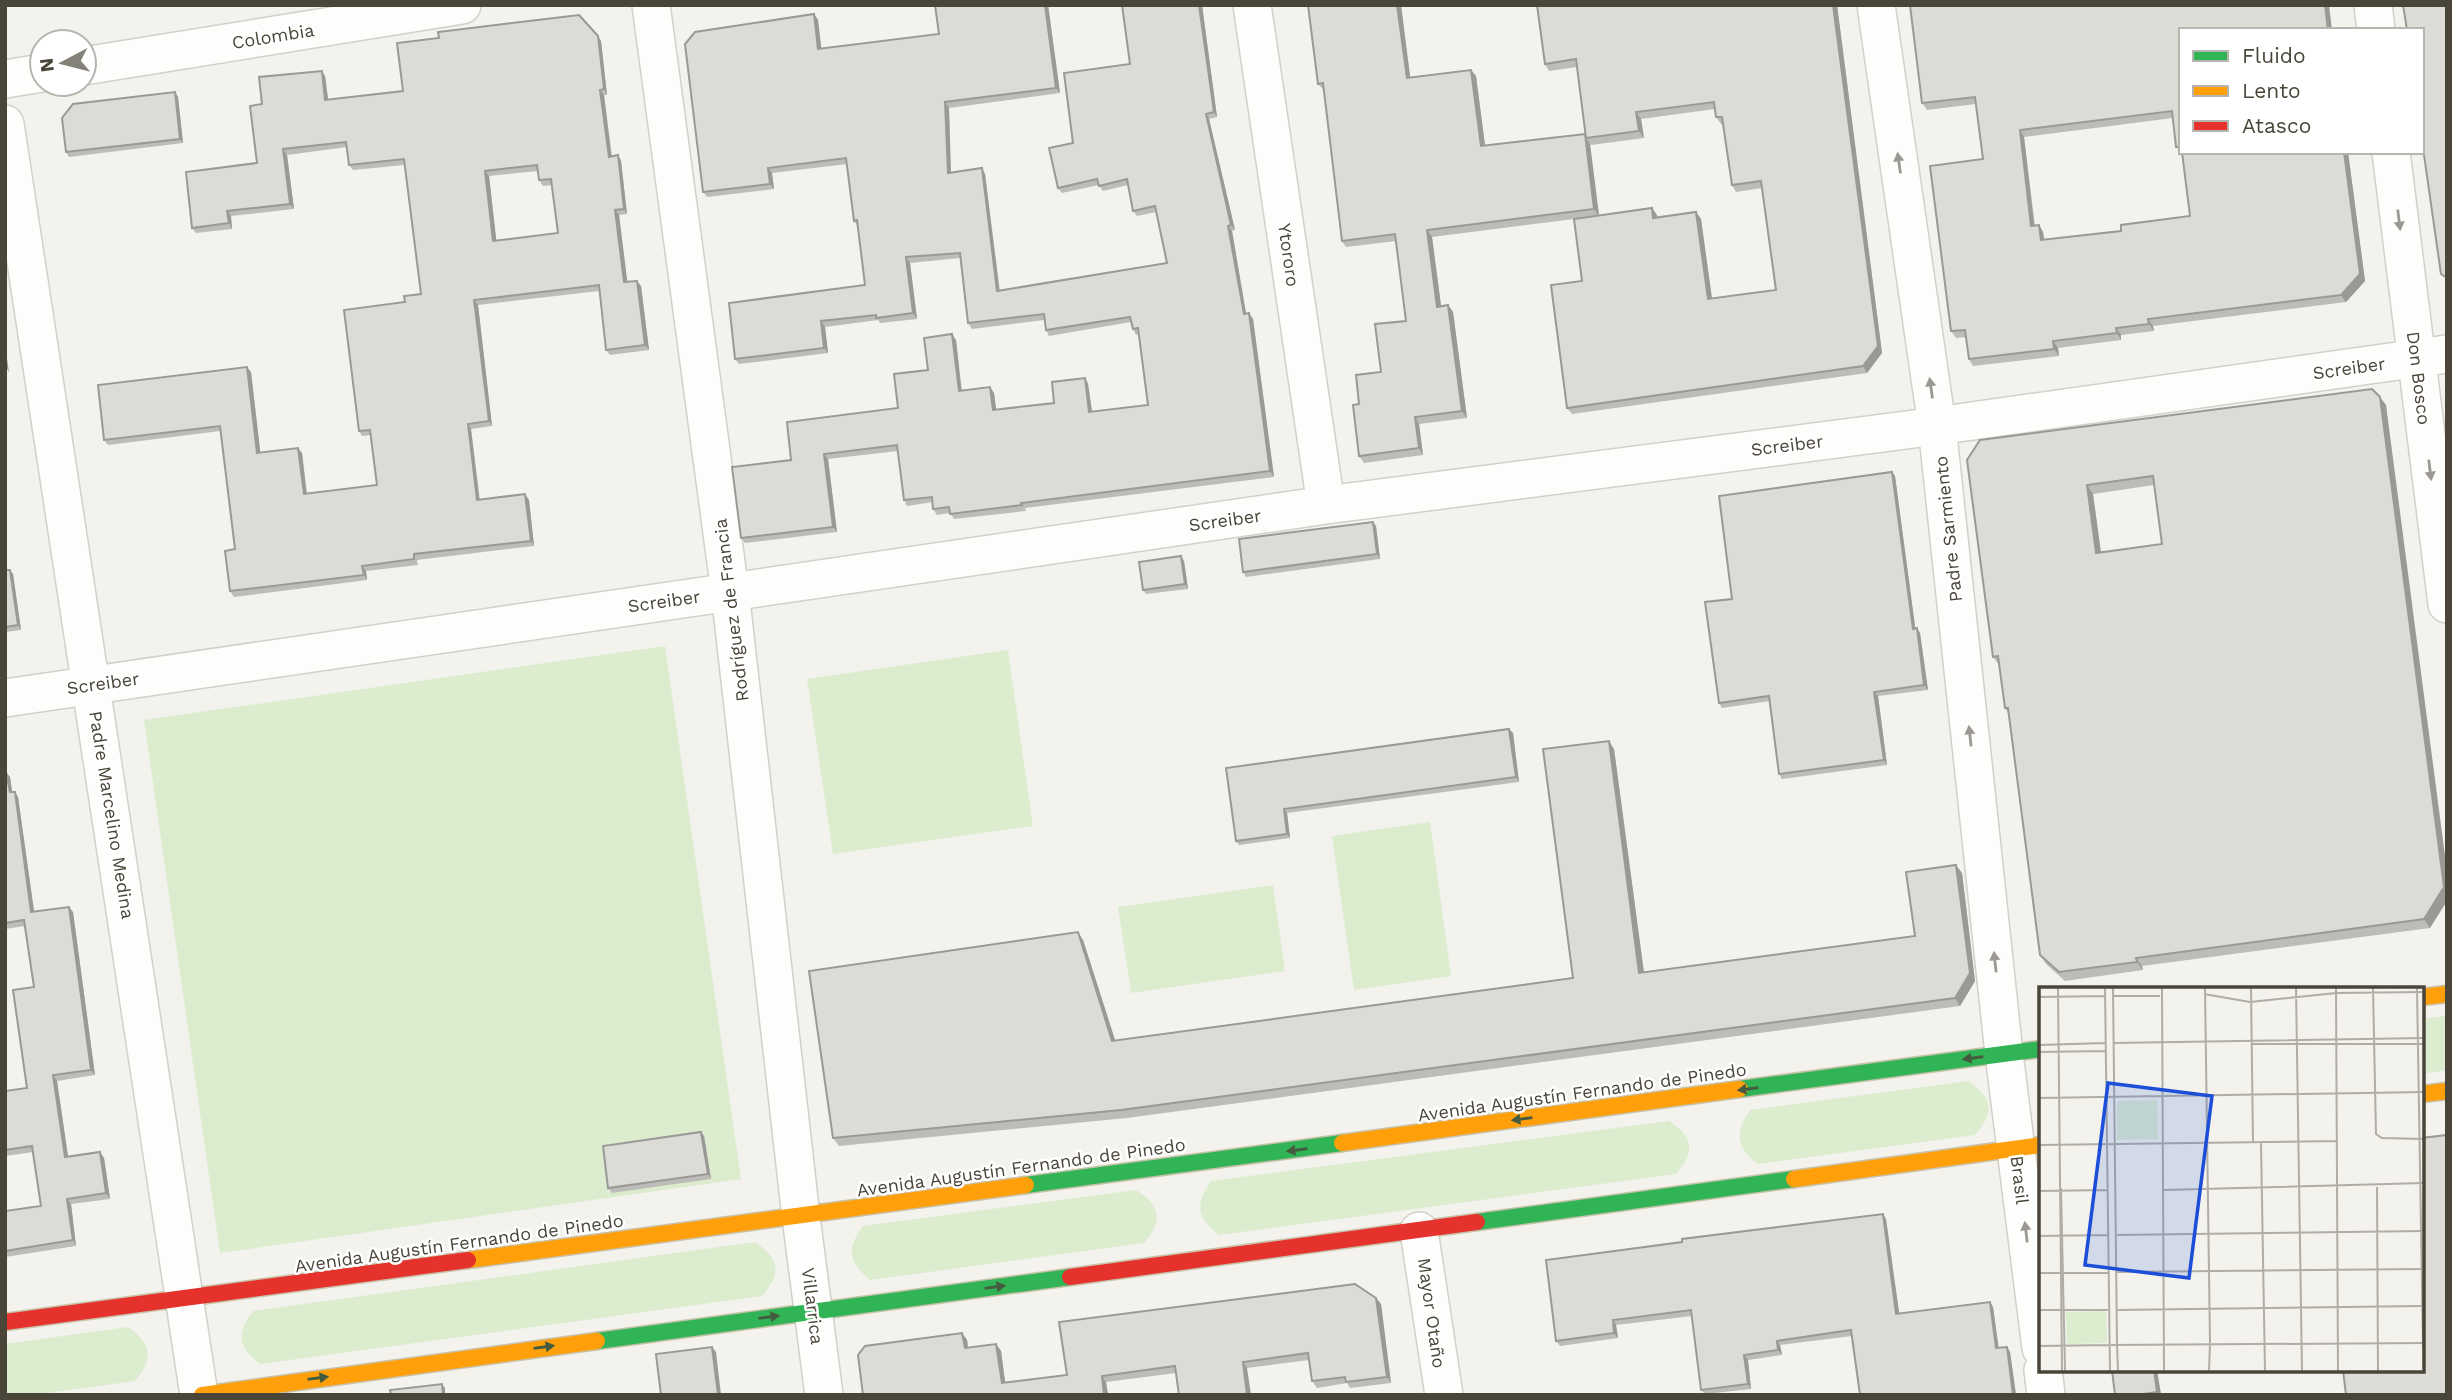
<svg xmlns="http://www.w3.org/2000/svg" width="2452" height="1400" font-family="'Work Sans',sans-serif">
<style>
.green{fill:#dceccf}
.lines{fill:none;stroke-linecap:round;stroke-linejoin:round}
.street-casing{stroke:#d1d0cb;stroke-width:40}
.fast-casing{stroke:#c9c2aa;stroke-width:19}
.slow-casing{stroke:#c9c2aa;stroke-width:19}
.jam-casing{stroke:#c9c2aa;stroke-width:19}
.street{stroke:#fdfdfc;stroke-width:37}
.fast{stroke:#30b455;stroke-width:16}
.slow{stroke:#ff9f0a;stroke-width:16}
.jam{stroke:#e5322d;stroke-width:16}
.wall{fill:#bdbcb8;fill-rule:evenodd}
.shaded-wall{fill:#9a9996}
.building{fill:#dcdbd6;stroke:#9a9996;stroke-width:2;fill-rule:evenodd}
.oneway{fill:#9a9891}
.oneway2{fill:#445b3f}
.labels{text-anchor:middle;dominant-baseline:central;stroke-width:5;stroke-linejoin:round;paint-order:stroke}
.street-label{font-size:18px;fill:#494539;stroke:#fff}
.inset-road{fill:none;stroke:#afada5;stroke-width:2}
.view{fill:#1d4ed8;fill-opacity:0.15;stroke:#1d4ed8;stroke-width:3.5}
.inset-edge{fill:none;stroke:#494539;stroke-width:3.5}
</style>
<rect width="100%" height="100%" fill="#f3f2ed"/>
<path class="green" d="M665,646L741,1179L220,1253L144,720Z
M1008,650L1033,826L833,854L807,679Z
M1430,822L1451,976L1354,990L1332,836Z
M1273,885L1285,971L1131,993L1118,907Z
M2444,1016L2447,1018V1070L2422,1074V1019Z
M1968,1081C1993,1098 1995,1112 1975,1135L1758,1164C1735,1146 1735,1133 1750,1110Z
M1669,1121C1694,1137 1695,1152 1676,1174L1219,1235C1196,1217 1195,1205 1211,1181Z
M1136,1190C1161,1206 1163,1221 1144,1243L870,1280C848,1261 846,1250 863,1226Z
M755,1242C780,1259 782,1273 762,1296L260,1364C238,1347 236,1334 253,1311Z
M128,1327C152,1344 154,1358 135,1381L33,1395H5V1344Z"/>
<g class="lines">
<defs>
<path id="street" d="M651,5L730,592L801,1217L824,1395
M1252,5L1326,505
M1876,5L1937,426L2004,1054L2041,1348
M2373,5L2376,30
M84,66L462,5
M5,79L42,73
M5,124L199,1395
M2391,152L2447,604
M5,698L1326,505L1937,426L2447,354
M1419,1231L1444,1395
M2043,1370L2046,1395"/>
<path id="fast" d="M1740,1089L2041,1049
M1026,1185L1342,1143
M1477,1222L1794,1179
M597,1341L1070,1277"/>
<path id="slow" d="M2422,997L2447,994
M2422,1094L2447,1091
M1342,1143L1740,1089
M1794,1179L2041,1145
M468,1260L1026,1185
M202,1395L597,1341"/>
<path id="jam" d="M1070,1277L1477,1222
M5,1322L468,1260"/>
</defs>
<use href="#street" class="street-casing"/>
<use href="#fast" class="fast-casing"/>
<use href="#slow" class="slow-casing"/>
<use href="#jam" class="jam-casing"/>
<use href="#street" class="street"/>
<use href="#fast" class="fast"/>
<use href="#slow" class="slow"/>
<use href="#jam" class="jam"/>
</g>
<path class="wall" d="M1048,5L1060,93L949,108L951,172L985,174L1000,291L1167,263L1156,212L1137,216L1133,211L1128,185L1103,191L1099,185L1062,193L1058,188L1073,143L1130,64L1202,5L1217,117L1209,119L1235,230L1232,231L1246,314L1253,319L1274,477L1025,508L1026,511L954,519L950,513L937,515L933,509V502L907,506L904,500L898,451L828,459L837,532L745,543L741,538L791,460L898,408L928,370L956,340L962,391L994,393L996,410L1054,403L1085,378L1088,384L1092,412L1148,405L1139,334L1136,335L1133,329L1131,322L1049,336L1046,330L1044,320L972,329L968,323L960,258L910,263L917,319L880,323L878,320L825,327L828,353L739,364L735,359L865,285L857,225L854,221L847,164L772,173L774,189L707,197L703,192L814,14L818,20L821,48L939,34Z
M1308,5H1401L1410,77L1471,70L1476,76L1485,146L1585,134L1577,67L1549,71L1545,64L1537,5H1837L1882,353L1867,373L1572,414L1567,408L1582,281L1574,219L1432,237L1441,306L1448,305L1453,312L1467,418L1419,424L1423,455L1364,463L1359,456V404L1381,372L1406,321L1396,241L1346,247L1342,241L1324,90L1318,84ZM1715,109L1716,117L1721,124H1723L1732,185L1736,192L1762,188L1776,290L1712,299L1701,219L1696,212L1657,218V215H1599L1590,144L1591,145L1644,138L1641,119Z
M2181,30V152H2348L2365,281L2346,302L2153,326L2154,331L2121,335V340L2058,348L2059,356L1973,366L1969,359L1966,337L1956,338L1951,331L1983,159L1976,104L1927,110L1922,103ZM2173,118L2176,147L2182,154L2190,216L2121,231L2044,240L2043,232L2039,225L2035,226L2024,137Z
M601,41L607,95H604L612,156L618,155L621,161L627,214L619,215L627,282L641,286L649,350L610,355L606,350L599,291L478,305L492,426L471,429L480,500H529L534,546L417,560L418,565L366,571L367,580L234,597L230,591L235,549L220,431L108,445L104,440L251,372L260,452L302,453L307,493L377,485L371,435L362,436L359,431L405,302L421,294L404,165L353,170L349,165L347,147L287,155L294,209L231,216L232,229L196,233L192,228L257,163L325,76L328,100L403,91ZM538,171L539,180L543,186L552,185L558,233L496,240L489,176Z
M175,92L178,97L183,143L69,157L66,152Z
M2386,405L2430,928L2142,966L2143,970L2065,981L2046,964L2040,955L2008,713L2005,708L1999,665L1993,657L1967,460ZM2154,485L2162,544L2101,552L2093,494Z
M1892,472L1895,476L1915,628L1920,633L1928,690L1878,696L1887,765L1782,779L1779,774L1770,701L1722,708L1719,703L1732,599Z
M1376,526L1380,559L1246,577L1243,572Z
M1184,561L1188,589L1146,594L1143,590Z
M5,570L13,574L21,630L5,632Z
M1513,733L1519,782L1287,813L1290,838L1239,845L1236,841L1226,768Z
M1614,749L1644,972L1915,936L1962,873L1975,981L1960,1006L1127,1118L839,1146L833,1138L1083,940L1115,1041L1573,978Z
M5,772L10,777L12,792L18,797L34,912H73L95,1075L57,1081L68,1157L104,1158L110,1199L71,1204L76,1246L5,1257V1211L41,1206L33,1152L5,1156V1091L27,1088L34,987L25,926L5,929Z
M704,1136L711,1179L612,1193L608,1188Z
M1886,1219L1899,1313L1990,1302L1993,1307L1999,1348L2007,1347L2010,1352L2016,1395H1860L1852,1336L1780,1345L1782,1355L1748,1360L1751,1389L1705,1394L1701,1390L1692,1316L1616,1325L1618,1338L1560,1346L1556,1341Z
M1376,1298L1381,1304L1391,1383L1350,1388L1347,1383L1317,1388L1312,1381L1309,1360L1247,1368L1176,1373L1106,1382L1108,1395H863L962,1333L967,1340L968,1348L996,1344L1001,1351L1005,1382L1067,1375Z
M2112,1370H2157L2161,1395H2115Z"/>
<path class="shaded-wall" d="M1045,5H1048L1060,93L1056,88Z
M1199,5H1202L1217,117L1214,112Z
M1397,5H1401L1411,84L1407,78Z
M1833,5H1837L1882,353L1867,373L1863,366Z
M2325,5H2329L2332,30H2328Z
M814,14L818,20L822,54L818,49Z
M598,36L601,41L607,95L604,89Z
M1471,70L1476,76L1486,153L1481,146Z
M322,71L325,76L329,106L325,100Z
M600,90L604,95L612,162L609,157Z
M175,92L178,97L183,143L180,139Z
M945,102L949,108L951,178L948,173Z
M1636,112L1641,119L1644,138L1639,131Z
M1206,114L1209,119L1235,230L1231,225Z
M2020,130L2024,137L2035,233L2031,226Z
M1585,134L1586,138L1590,144L1599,216L1594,209Z
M283,149L287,155L294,209L290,204Z
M2344,152H2348L2365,281L2346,302L2341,295Z
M618,155L621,161L627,214L624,209Z
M768,168L772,173L774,189L770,184Z
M982,168L985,174L1000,296L997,291Z
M485,171L489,176L497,246L493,241Z
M1652,208L1657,215L1658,225L1653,218Z
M615,210L619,215L628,287L624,282Z
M227,211L231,216L232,229L229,223Z
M1696,212L1701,219L1713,306L1708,299Z
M2039,225L2043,232L2045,247L2041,240Z
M1228,226L1232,231L1247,319L1244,314Z
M1427,230L1432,237L1442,313L1437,307Z
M906,257L910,263L917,319L913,313Z
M637,281L641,286L649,350L645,345Z
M474,300L478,305L492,426L489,421Z
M1448,305L1453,312L1467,418L1462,411Z
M1249,313L1253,319L1274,477L1270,471Z
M2148,319L2153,326L2154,331L2149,324Z
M821,321L825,327L828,353L824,348Z
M2116,328L2121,335V340L2117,333Z
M952,334L956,340L962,397L959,391Z
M2053,341L2058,348L2059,356L2054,349Z
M5,345L9,372L6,367L5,362Z
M247,367L251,372L261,458L257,453Z
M1085,378L1088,384L1093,418L1089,412Z
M990,387L994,393L997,416L993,410Z
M2380,397L2386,405L2447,871V901L2430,928L2424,919Z
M1415,417L1419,424L1423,455L1419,448Z
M468,424L471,429L480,506L477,500Z
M298,448L302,453L307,499L304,494Z
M824,454L828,459L837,532L833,527Z
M1892,472L1895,476L1916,633L1913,629Z
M2087,485L2093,494L2102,561L2096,553Z
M525,494L529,500L534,546L531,541Z
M1373,522L1376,526L1380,559L1377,554Z
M1181,556L1184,561L1188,589L1185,584Z
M362,566L366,571L367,580L364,575Z
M10,570L13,574L21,630L18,625Z
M1917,628L1920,633L1928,690L1924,685Z
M1874,692L1878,696L1887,765L1884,760Z
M1509,729L1513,733L1519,782L1516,777Z
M1609,741L1614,749L1645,981L1639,973Z
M6,772L10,777L13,798L10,792Z
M15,792L18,797L35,918L31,912Z
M1284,809L1287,813L1290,838L1287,834Z
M1956,865L1962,873L1975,981L1960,1006L1955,998Z
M69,907L73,912L95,1075L91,1070Z
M1078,932L1083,940L1118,1049L1112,1041Z
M2136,958L2142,966L2143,970L2137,962Z
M53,1075L57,1081L69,1163L65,1157Z
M701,1132L704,1136L711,1179L708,1174Z
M100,1152L104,1158L110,1199L106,1193Z
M67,1199L71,1204L76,1246L73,1240Z
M1883,1214L1886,1219L1900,1319L1896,1314Z
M1376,1298L1381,1304L1391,1383L1387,1377Z
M1990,1302L1993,1307L1999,1353L1996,1348Z
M1613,1320L1616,1325L1618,1338L1614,1333Z
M962,1333L967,1340L969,1355L965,1348Z
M1777,1341L1780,1345L1782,1355L1778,1350Z
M996,1344L1001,1351L1006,1389L1002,1383Z
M712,1347L716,1352L721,1395H718Z
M2007,1347L2010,1352L2016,1395H2013Z
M1744,1355L1748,1360L1751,1389L1748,1384Z
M1243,1362L1247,1368L1251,1395H1247Z
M2154,1370H2157L2161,1395H2159L2157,1392Z
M1102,1376L1106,1382L1108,1395H1104Z
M442,1384L445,1388V1395H443Z"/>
<path class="building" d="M935,5H1045L1056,88L945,102L948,173L982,168L997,291L1167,263L1155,206L1133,211L1127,179L1099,186L1097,179L1058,188L1049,148L1073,143L1064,73L1130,64L1122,5H1199L1214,112L1206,114L1231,225L1228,226L1244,314L1249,313L1270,471L1021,503L1022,505L950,514L949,507L933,509L932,497L904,500L897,445L824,454L833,527L741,538L732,467L791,460L787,422L898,408L894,374L928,370L924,338L952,334L959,391L990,387L993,410L1054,403L1052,382L1085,378L1089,412L1148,405L1138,328L1133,329L1130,317L1046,330L1044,314L968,323L960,253L906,257L913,313L876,318V315L821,321L824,348L735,359L729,303L865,285L857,220L854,221L846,158L768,168L770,184L703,192L685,44L695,32L814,14L818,49L939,34Z
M1308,5H1397L1407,78L1471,70L1481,146L1585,134L1594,209L1427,230L1437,307L1448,305L1462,411L1415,417L1419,448L1359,456L1353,405L1359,404L1356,375L1381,372L1375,324L1406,321L1395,234L1342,241L1323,83L1318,84Z
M1537,5H1833L1878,346L1863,366L1567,408L1551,285L1582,281L1574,219L1652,208L1653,218L1696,212L1708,299L1776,290L1761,181L1732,185L1722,117H1716L1714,102L1636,112L1639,131L1586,138L1576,59L1545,64Z
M1910,5H2325L2328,30H2181V147H2176L2172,111L2020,130L2031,226L2039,225L2041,240L2121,231V225L2190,216L2182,152H2344L2360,274L2341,295L2148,319L2149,324L2116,328L2117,333L2053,341L2054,349L1969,359L1965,330L1951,331L1930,166L1983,159L1975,97L1922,103Z
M2403,5H2447V278L2441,274L2422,141V30H2407Z
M579,15L598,36L604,89L600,90L609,157L618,155L624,209L615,210L624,282L637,281L645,345L606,350L599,285L474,300L489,421L468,424L477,500L525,494L531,541L414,554V559L362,566L364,575L230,591L225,551L235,549L220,426L104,440L98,385L247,367L257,453L298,448L304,494L377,485L370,430L359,431L344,310L405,302L404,296L421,294L404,159L349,165L346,142L283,149L290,204L227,211L229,223L192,228L186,172L257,163L250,106L262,104L259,77L322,71L325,100L403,91L397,43L439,38L438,32ZM537,165L539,180L551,179L558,233L493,241L485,171Z
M175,92L180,139L66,152L62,118L73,104Z
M2372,389L2380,397L2444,887L2424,919L2136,958L2137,962L2059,972L2040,955L2008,708H2005L1998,656L1993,657L1967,460L1980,440ZM2153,476L2162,544L2096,553L2087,485Z
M1892,472L1913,629L1917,628L1924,685L1874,692L1884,760L1779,774L1769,696L1719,703L1705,602L1732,599L1719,496Z
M1373,522L1377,554L1243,572L1239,539Z
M1181,556L1185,584L1143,590L1139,562Z
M5,570H10L18,625L5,627Z
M1509,729L1516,777L1284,809L1287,834L1236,841L1226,768Z
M1609,741L1639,973L1915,936L1906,872L1956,865L1970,973L1955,998L1121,1110L833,1138L809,971L1078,932L1112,1041L1573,978L1543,749Z
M5,772H6L10,792H15L31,912L69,907L91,1070L53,1075L65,1157L100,1152L106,1193L67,1199L73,1240L5,1251V1211L41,1206L32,1146L5,1150V1091L27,1088L13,990L34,987L24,920L5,923Z
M701,1132L708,1174L608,1188L603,1146Z
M2447,1135V1395H2346L2343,1370H2422V1138Z
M1883,1214L1896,1314L1990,1302L1996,1348L2007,1347L2013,1395H1860L1851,1330L1777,1341L1778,1350L1744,1355L1748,1384L1701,1390L1691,1310L1613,1320L1614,1333L1556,1341L1546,1260L1682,1242V1239Z
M1355,1284L1376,1298L1387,1377L1346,1382L1345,1377L1312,1381L1308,1353L1243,1362L1247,1395H1179L1175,1366L1102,1376L1104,1395H863L858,1355L865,1346L962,1333L965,1348L996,1344L1002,1383L1067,1375L1059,1322Z
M712,1347L718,1395H661L656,1354Z
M2112,1370H2154L2157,1392L2137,1395H2115Z
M442,1384L443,1395H391L390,1390Z"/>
<defs><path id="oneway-solid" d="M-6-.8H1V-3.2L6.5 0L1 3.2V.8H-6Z" transform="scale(1.75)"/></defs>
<g class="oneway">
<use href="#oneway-solid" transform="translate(1899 163) rotate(-98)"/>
<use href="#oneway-solid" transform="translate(2399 220) rotate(83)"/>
<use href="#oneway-solid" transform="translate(1931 388) rotate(-98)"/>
<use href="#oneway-solid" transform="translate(2430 470) rotate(83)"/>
<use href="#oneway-solid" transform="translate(1970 736) rotate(-96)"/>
<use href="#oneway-solid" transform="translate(1995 962) rotate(-96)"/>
<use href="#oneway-solid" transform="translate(2026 1232) rotate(-97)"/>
</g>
<g class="oneway2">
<use href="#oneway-solid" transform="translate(1973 1058) rotate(172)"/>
<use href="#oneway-solid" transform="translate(1748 1089) rotate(172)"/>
<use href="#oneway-solid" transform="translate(1522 1119) rotate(172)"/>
<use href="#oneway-solid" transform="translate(1297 1150) rotate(172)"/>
<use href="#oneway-solid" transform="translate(995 1287) rotate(-8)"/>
<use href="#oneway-solid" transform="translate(769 1317) rotate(-8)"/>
<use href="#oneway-solid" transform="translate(544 1347) rotate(-8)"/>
<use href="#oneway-solid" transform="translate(318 1378) rotate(-8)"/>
</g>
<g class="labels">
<g class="street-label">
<text transform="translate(273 36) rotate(-9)">Colombia</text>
<text transform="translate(1289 255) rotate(82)">Ytororo</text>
<text transform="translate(2349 368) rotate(-8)">Screiber</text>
<text transform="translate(2419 378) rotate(83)">Don Bosco</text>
<text transform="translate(1787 445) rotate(-7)">Screiber</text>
<text transform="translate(1225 520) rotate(-8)">Screiber</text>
<text transform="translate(1948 529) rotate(-96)">Padre Sarmiento</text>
<text transform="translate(664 601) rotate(-8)">Screiber</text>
<text transform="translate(731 610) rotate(-97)">Rodríguez de Francia</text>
<text transform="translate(103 683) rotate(-8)">Screiber</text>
<text transform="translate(112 815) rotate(81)">Padre Marcelino Medina</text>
<text transform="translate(1582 1092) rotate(-8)">Avenida Augustín Fernando de Pinedo</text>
<text transform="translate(1021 1167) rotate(-8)">Avenida Augustín Fernando de Pinedo</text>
<text transform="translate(2020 1180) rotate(83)">Brasil</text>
<text transform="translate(459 1243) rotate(-8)">Avenida Augustín Fernando de Pinedo</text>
<text transform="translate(813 1306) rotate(83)">Villarrica</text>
<text transform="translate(1432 1313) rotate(82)">Mayor Otaño</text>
</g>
</g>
<g transform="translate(2039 987)">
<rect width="385" height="385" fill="#f3f2ed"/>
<path d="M118,113L119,152L78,153V114ZM67,324L68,356L28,357L27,325Z" fill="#dceccf"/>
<path class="inset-road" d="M19,1L23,384M66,1L71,384M74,1L78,358M123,1L125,384M166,1L171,356M212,1L214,156M257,1L263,384M297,1L299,384M334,1L337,147L343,151L385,152M378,1L384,361M165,7L211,15L297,6L385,5M74,9H121M0,10L66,9M74,56L385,51M212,57H385M0,58L66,56M0,65L66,64M0,111L385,105M222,156L226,384M0,158L297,154M338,200L339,384M22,201L26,384M124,203L385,196M0,204L68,203M78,248L385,244M0,249L69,248M78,285L385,282M0,286H69M0,323H69M78,323L385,319M72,358L385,356M78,358L79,384M0,359L70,358M170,384L171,357"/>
<path class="view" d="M69,96L173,109L150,291L46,278Z"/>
<rect width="385" height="385" class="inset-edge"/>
</g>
<rect width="2452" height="1400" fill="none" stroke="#494539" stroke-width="14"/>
<rect x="2179" y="28" width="245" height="126" fill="#ffffff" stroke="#b6b5b0" stroke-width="2"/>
<rect x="2193" y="51" width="35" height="10" fill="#30b455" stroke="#b6b5b0" stroke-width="2"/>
<text x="2242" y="63" font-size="21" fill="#494539">Fluido</text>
<rect x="2193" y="86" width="35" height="10" fill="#ff9f0a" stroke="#b6b5b0" stroke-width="2"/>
<text x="2242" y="98" font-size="21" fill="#494539">Lento</text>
<rect x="2193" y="121" width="35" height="10" fill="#e5322d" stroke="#b6b5b0" stroke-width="2"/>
<text x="2242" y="133" font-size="21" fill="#494539">Atasco</text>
<g transform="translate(63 63) rotate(263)"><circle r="33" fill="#ffffff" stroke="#b6b5b0" stroke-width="2"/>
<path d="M0-5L12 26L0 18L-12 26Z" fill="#848278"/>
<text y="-10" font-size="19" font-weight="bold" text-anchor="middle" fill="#494539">N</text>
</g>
</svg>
